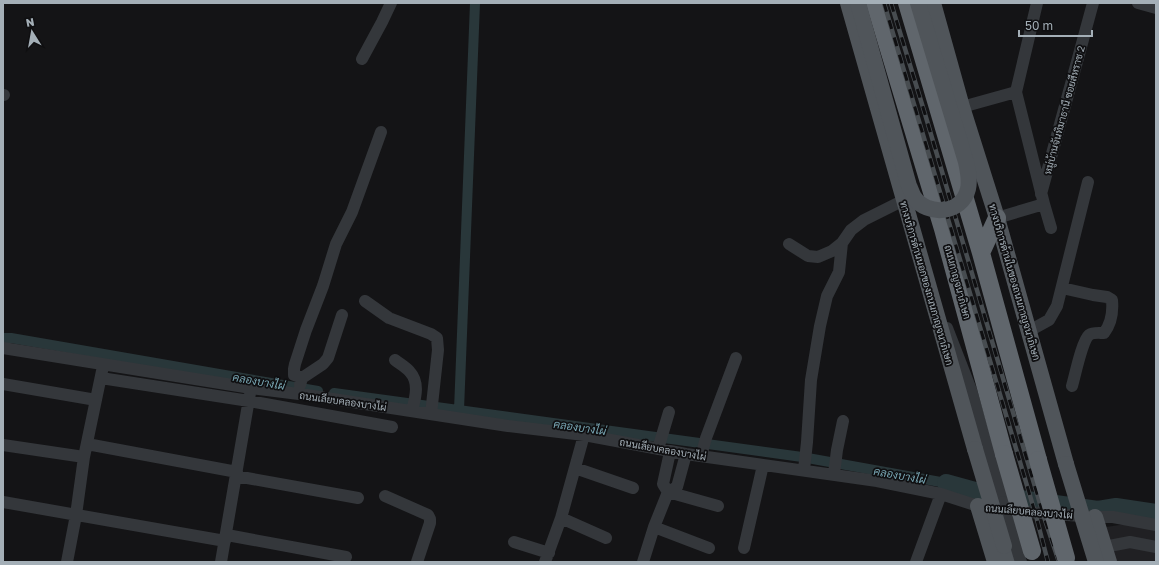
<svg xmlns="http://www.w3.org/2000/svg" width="1159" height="565" font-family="'Golos Text',Sarabun,sans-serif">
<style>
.built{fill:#202023}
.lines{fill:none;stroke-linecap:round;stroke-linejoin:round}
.canal{stroke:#29373a;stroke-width:10}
.river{stroke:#29373a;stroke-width:18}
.minor{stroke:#34373b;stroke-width:12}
.major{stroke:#50555a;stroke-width:16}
.highway{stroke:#60666c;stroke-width:18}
.rail-casing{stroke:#474c50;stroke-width:4.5}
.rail{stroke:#0f0f11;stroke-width:3;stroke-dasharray:9;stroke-linecap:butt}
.minor-bridge{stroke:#34373b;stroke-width:12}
.major-bridge{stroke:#50555a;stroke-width:16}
.highway-bridge{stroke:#60666c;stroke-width:18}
.labels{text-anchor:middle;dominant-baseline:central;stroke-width:3.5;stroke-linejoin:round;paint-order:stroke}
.street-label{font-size:10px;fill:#a4afb7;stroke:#0f0f11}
.water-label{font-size:11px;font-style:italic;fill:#79a7b4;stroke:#0f0f11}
</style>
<rect width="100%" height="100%" fill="#141416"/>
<path class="built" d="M1126,524L1156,529V562H1116L1106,527Z"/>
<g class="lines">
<path class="canal" d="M3,338H11L318,391
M334,393L802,457L946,483
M459,410L475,3"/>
<path class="river" d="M946,483L986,494L1098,510L1116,507L1156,513"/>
<path class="minor" d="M1138,3L1156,8
M362,59L382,22L391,3
M1016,92L1044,204L1051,228
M3,95H4
M962,107L1016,92L1037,3
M1041,194L1093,3
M997,218L1044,204
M789,244L808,256L818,257L832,251L842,243L851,230L864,220L904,200
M1062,288L1093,295L1107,297L1112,300C1113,311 1111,324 1104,333C1099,333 1093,332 1089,335C1082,341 1075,376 1072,386
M365,301L389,318L431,334L437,338L438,350L431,414
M947,328L971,390L1003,502
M1029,331L1049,320L1057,306L1088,182
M3,348L251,388L307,395L508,426L584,435L686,454L877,481L941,494L978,506L986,507
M395,360C400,364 406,367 410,372C420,383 415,399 412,411
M101,378L249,401L392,427
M302,378L294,375V369L295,364L306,330L323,286L336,244L352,212L381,132
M3,384L96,400
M300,385L302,378L323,364L328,358L342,315
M87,444L237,472
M3,445L84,457
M658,449L669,412
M701,456L706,438L736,358
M575,468L633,488
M804,470L807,442L811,380L820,326L827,296L839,272L842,243
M834,474L837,450L843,421
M236,476L358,498
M668,492L718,506
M668,492L663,484L670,452
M385,496L428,515L430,519V523L417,562
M3,502L225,541
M1014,511L1095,517H1113L1156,525
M561,518L606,538
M654,527L709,548
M227,535L346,557
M514,542L549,553
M1104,547L1130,542L1156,547
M744,548L763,465
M67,562L76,515L84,457L102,371
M221,562L250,393
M545,562L561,518L584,435
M643,562L654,527L668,492L677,487L686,454
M916,562L941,494"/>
<path class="major" d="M848,3L975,449
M933,3L962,107L997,218L1066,464
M978,506L995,562
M1095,517L1109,562
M1004,546L1008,562"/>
<path class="highway" d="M875,3L943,229L1004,454
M907,3L981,253L1038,460
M981,253L997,218"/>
<defs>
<path id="rail" d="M884,3L1036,516L1048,562
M891,3L925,114L1043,514L1059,562"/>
</defs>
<use href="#rail" class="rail-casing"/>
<use href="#rail" class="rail"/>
<path class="minor-bridge" d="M1003,502L1021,562"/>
<path class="major-bridge" d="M858,3L909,186C911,189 912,194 914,197C927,217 962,214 968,189C970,180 968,171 966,162L918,3
M975,449L1004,546
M1066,464L1096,562"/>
<path class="highway-bridge" d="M1004,454L1032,551
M1038,460L1066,558"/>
</g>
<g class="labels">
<g class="street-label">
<text transform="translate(1064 110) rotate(-75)">หมู่บ้านจันทิมาธานี ซอยสีหราช 2</text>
<text transform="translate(958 282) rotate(75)">ถนนกาญจนาภิเษก</text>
<text transform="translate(1015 282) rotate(74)">ทางบริการด้านในของถนนกาญจนาภิเษก</text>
<text transform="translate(927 283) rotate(74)">ทางบริการด้านนอกของถนนกาญจนาภิเษก</text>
<text transform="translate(343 401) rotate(8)">ถนนเลียบคลองบางไผ่</text>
<text transform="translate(663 449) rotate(10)">ถนนเลียบคลองบางไผ่</text>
<text transform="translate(1029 511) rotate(5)">ถนนเลียบคลองบางไผ่</text>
</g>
<g class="water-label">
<text transform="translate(259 381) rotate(10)">คลองบางไผ่</text>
<text transform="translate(580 427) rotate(8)">คลองบางไผ่</text>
<text transform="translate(900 475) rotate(10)">คลองบางไผ่</text>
</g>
</g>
<rect width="1159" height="565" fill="none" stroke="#a4afb7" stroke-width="8"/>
<g transform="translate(32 32) rotate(349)" stroke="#0f0f11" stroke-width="3" paint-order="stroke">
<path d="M0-3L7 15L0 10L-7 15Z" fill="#a4afb7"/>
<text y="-6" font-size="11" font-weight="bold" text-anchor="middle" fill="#a4afb7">N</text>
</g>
<path d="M1019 30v6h73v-6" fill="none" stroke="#a4afb7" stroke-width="2"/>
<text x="1025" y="30" font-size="12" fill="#a4afb7" stroke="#0f0f11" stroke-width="3" paint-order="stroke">50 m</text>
</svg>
